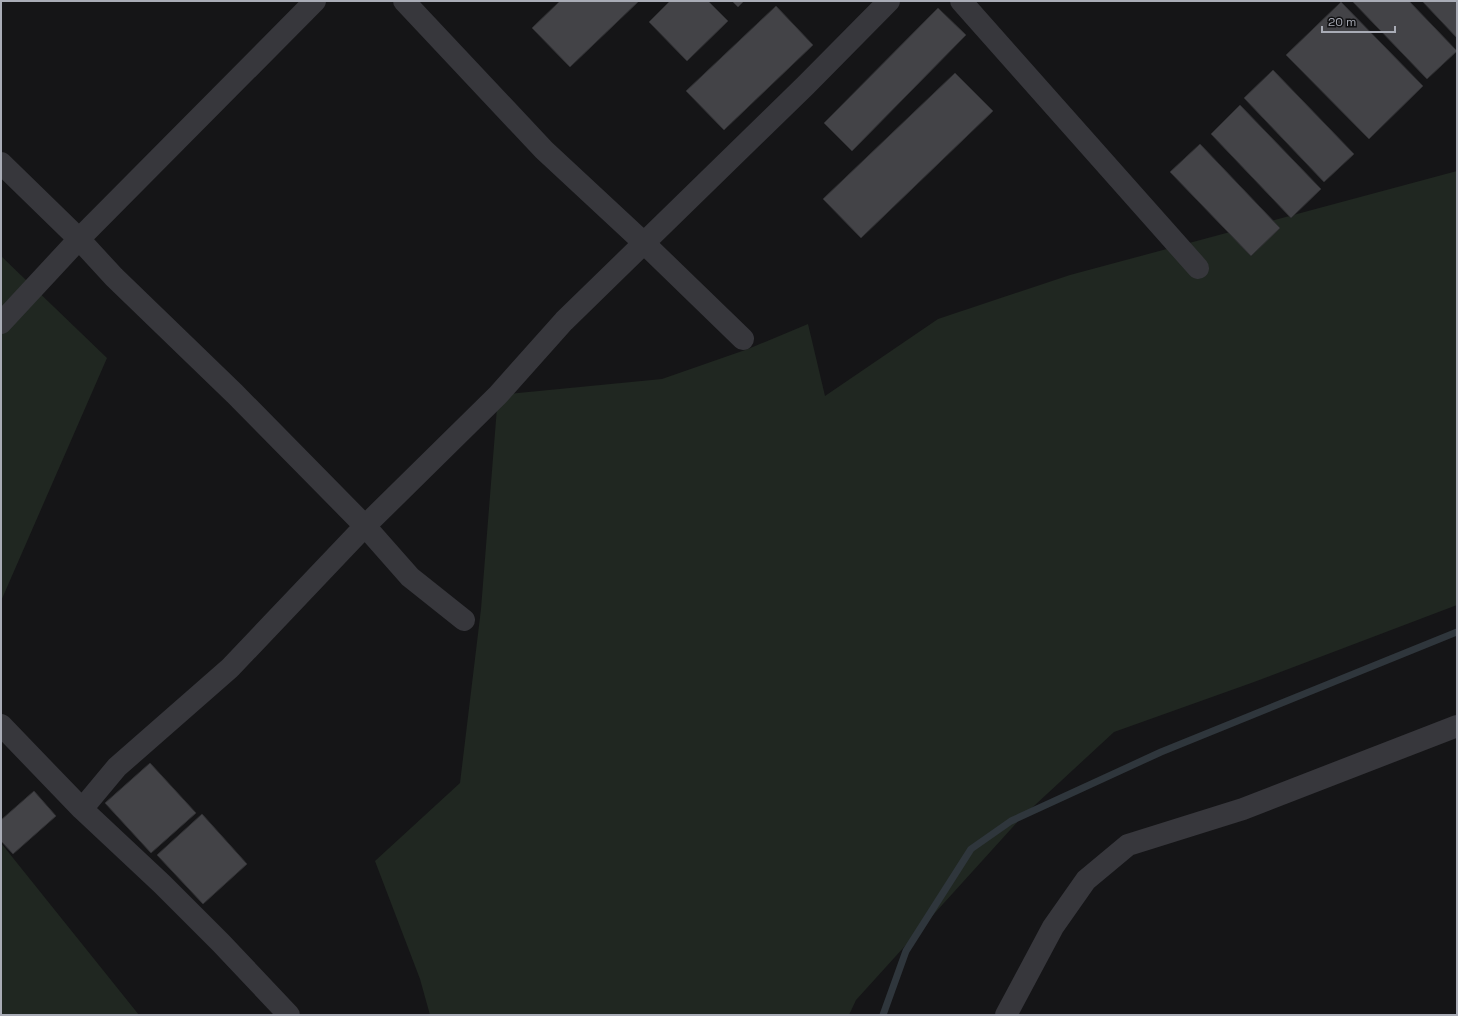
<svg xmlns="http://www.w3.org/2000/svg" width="1458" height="1016" font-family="'Space Grotesk',sans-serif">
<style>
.green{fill:#202721}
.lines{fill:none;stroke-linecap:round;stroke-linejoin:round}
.stream{stroke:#2f363c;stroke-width:7}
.building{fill:#434347;stroke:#303033}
.minor{stroke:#37373c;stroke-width:22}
</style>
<rect width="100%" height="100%" fill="#151517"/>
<path class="green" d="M1457,171V605L1254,682L1114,732L1021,818L856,1000L849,1015H430L420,979L375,861L460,783L481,609L498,395L662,379L748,349L808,324L825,396L938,319L1070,275Z
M1,256L107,358L1,601Z
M1,843L139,1015H1Z"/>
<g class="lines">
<path class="stream" d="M883,1015L906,951L971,849L1011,821L1161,752L1457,632"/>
</g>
<path class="building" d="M560,1H639L570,67L532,28Z
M670,1H708L728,21L687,61L649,22Z
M732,1H744L738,7Z
M1352,1H1409L1457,51L1427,79Z
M1422,1H1457V38Z
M1341,2L1423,86L1369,139L1286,55Z
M776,6L813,45L724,130L686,91Z
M938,8L966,35L852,151L824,123Z
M1273,70L1354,154L1324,182L1244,98Z
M955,73L993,111L861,238L823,199Z
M1240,105L1321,189L1291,218L1211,134Z
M1200,144L1280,228L1251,256L1170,172Z
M150,763L196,813L151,853L105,803Z
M34,791L56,816L13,854L1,841V820Z
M202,814L247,864L203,904L157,855Z"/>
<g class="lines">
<path class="minor" d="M404,1L544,150L644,243L743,339
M961,1L1198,268
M1,163L79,239L114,277L235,394L365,526L410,577L464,620
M1,323L79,239L315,1
M1,725L82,809L162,884L221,943L289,1015
M82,809L117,767L230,668L365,526L498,395L564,321L806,85L889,1
M1006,1015L1053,927L1086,880L1128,845L1243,809L1457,726"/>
</g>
<rect width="1458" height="1016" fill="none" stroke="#a9acb6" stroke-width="4"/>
<path d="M1322 26v6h73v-6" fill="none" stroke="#a9acb6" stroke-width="2"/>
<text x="1328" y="26" font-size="12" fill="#a9acb6" stroke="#101012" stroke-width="3" paint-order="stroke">20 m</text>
</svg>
